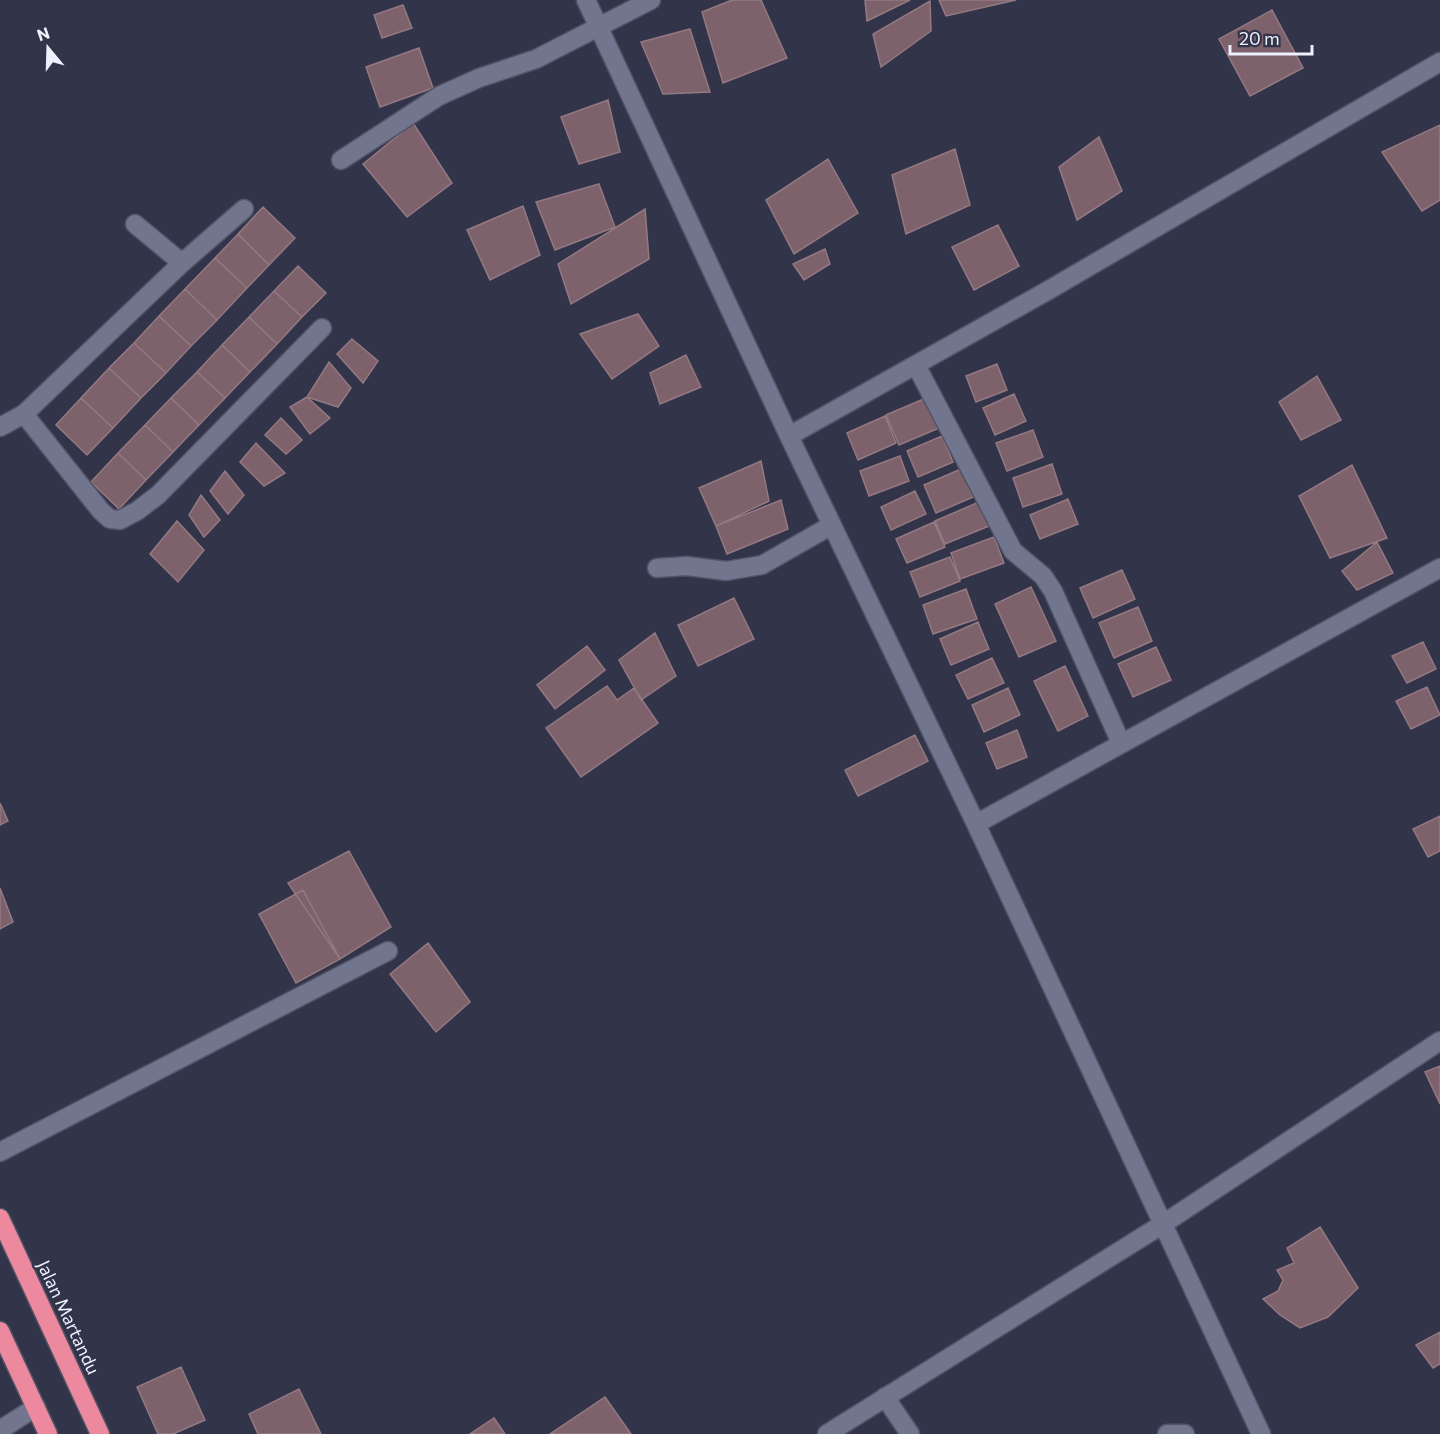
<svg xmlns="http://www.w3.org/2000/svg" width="1440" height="1434" font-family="Commissioner,sans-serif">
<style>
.building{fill:#7d626c;stroke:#947882;stroke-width:1.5}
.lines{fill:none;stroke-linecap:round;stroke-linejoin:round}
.minor-casing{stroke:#515265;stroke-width:21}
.highway-casing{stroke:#515265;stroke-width:21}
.minor{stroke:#72758e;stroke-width:18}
.highway{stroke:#ec899f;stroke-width:18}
.labels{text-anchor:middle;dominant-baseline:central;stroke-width:4.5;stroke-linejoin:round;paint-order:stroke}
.street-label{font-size:18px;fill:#eef0fe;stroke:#323449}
</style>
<rect width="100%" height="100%" fill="#323449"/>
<path class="building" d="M732,0H761L787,58L723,83L702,12Z
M865,0H910L867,21Z
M939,0H1016L946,16Z
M930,1L931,31L881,67L873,34Z
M403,5L412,28L382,38L374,15Z
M1272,10L1303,68L1250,96L1219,39Z
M690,29L710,92L663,94L641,42Z
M419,48L433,88L380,107L366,67Z
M608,100L620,152L579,164L561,117Z
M413,123L452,183L407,217L363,164Z
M1440,125V200L1422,211L1382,152Z
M1099,137L1122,191L1077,220L1059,167Z
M955,149L970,205L906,234L892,175Z
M828,159L858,213L794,254L766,200Z
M599,184L615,227L555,250L536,202Z
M523,206L540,255L490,280L467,230Z
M263,207L295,238L269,265L238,234Z
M645,209L649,259L571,304L558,264Z
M998,225L1019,266L974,290L952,247Z
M238,234L269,265L247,288L215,258Z
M825,249L830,264L804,280L793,264Z
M215,258L247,288L217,320L185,289Z
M298,266L326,293L302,317L274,291Z
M185,289L217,320L191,346L159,316Z
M274,291L302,317L277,344L249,317Z
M638,314L659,346L612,379L580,334Z
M159,316L191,346L166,373L134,343Z
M249,317L277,344L250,372L222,345Z
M352,339L378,361L363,383L337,354Z
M134,343L166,373L141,398L109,368Z
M222,345L250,372L225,398L197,372Z
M686,355L701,387L660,404L650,373Z
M329,362L351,388L338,407L307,397Z
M997,364L1007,390L976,402L966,376Z
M109,368L141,398L113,428L81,398Z
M197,372L225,398L199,425L171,398Z
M1317,376L1341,420L1301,440L1279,402Z
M1014,394L1026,421L995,435L983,408Z
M307,397L330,418L310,434L290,407Z
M81,398L113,428L87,455L56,425Z
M171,398L199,425L173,452L145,425Z
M926,398L939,428L899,445L886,415Z
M885,416L896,443L858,460L847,433Z
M281,418L302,440L286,454L265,435Z
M145,425L173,452L146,480L118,453Z
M1033,430L1043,457L1007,471L996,443Z
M942,436L953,462L918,477L907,451Z
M256,443L285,473L264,486L240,462Z
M118,453L146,480L119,509L91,482Z
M900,456L909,481L869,496L860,471Z
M761,461L769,501L716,526L699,488Z
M1052,464L1062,494L1023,507L1013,478Z
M1352,465L1387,538L1330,558L1299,496Z
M961,469L973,497L936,513L924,485Z
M225,471L244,495L228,514L210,491Z
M915,491L926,514L891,530L881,507Z
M201,495L220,520L204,537L189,515Z
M1068,499L1078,524L1040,539L1030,515Z
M781,500L788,529L727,554L716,526Z
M979,502L989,526L945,544L935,521Z
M177,521L204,550L178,582L150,554Z
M934,522L945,547L907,563L896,539Z
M994,537L1004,563L960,579L951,553Z
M1377,542L1393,573L1357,590L1342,571Z
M950,557L960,581L920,597L910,572Z
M1122,570L1135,599L1093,618L1080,588Z
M1031,587L1056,641L1019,657L995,604Z
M966,589L977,619L933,634L923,605Z
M734,598L754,639L698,666L678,625Z
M1138,607L1152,641L1114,658L1099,623Z
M978,622L989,649L951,665L940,639Z
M655,633L676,676L641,700L619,660Z
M1423,642L1436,669L1407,683L1392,656Z
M587,646L605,670L555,709L537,685Z
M1156,647L1171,680L1133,697L1118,664Z
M992,658L1004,683L968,699L956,675Z
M1065,666L1088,716L1058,731L1034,681Z
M607,686L617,700L634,688L658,723L581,777L546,728Z
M1427,687L1440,715L1411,729L1396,701Z
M1008,688L1020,715L984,732L972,705Z
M1017,730L1027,757L997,769L986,743Z
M915,735L928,761L858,796L845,770Z
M0,803L8,821L0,825Z
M1440,816V851L1428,857L1413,829Z
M349,851L391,927L340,959L288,883Z
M0,888L13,922L0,929Z
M303,890L340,959L296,983L259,914Z
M428,943L470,1002L436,1032L390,974Z
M1440,1066V1104L1425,1072Z
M1320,1227L1358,1288L1328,1317L1300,1328L1280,1315L1263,1299L1278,1291L1283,1280L1277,1270L1294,1263L1287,1248Z
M1440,1332V1364L1433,1368L1416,1345Z
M181,1367L205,1420L173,1434H158L137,1387Z
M299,1389L321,1434H258L249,1414Z
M605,1397L631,1434H550Z
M494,1418L505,1434H470Z"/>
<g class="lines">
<defs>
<path id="minor" d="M586,0L789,436L976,824L1261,1434
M341,160L439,96L479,78L536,59L651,0
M135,224L182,263
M916,365L1013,551L1043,576L1053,591L1121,743
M24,414L101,511L110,519L120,520L137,511L158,495L322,328
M0,427L24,414L182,263L244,209
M789,436L1047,291L1440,62
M657,568L687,566L726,571L762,565L832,525
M976,824L1440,568
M0,1152L388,951
M885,1397L910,1434
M0,1430L36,1407
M827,1434L1163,1224L1440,1041
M1167,1434H1185"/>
<path id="highway" d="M0,1218L100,1434
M0,1331L48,1434"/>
</defs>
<use href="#minor" class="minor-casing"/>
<use href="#highway" class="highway-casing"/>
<use href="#minor" class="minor"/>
<use href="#highway" class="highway"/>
</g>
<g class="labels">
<g class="street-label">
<text transform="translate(69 1317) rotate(65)">Jalan Martandu</text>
</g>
</g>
<g transform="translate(48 48) rotate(341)" stroke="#323449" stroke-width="4.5" paint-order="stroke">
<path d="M0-4.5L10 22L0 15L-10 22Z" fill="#eef0fe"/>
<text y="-9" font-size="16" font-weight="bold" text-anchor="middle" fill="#eef0fe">N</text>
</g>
<path d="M1230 45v9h82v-9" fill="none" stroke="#eef0fe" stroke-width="3"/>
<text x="1239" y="45" font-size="18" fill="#eef0fe" stroke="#323449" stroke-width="4.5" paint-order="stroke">20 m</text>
</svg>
